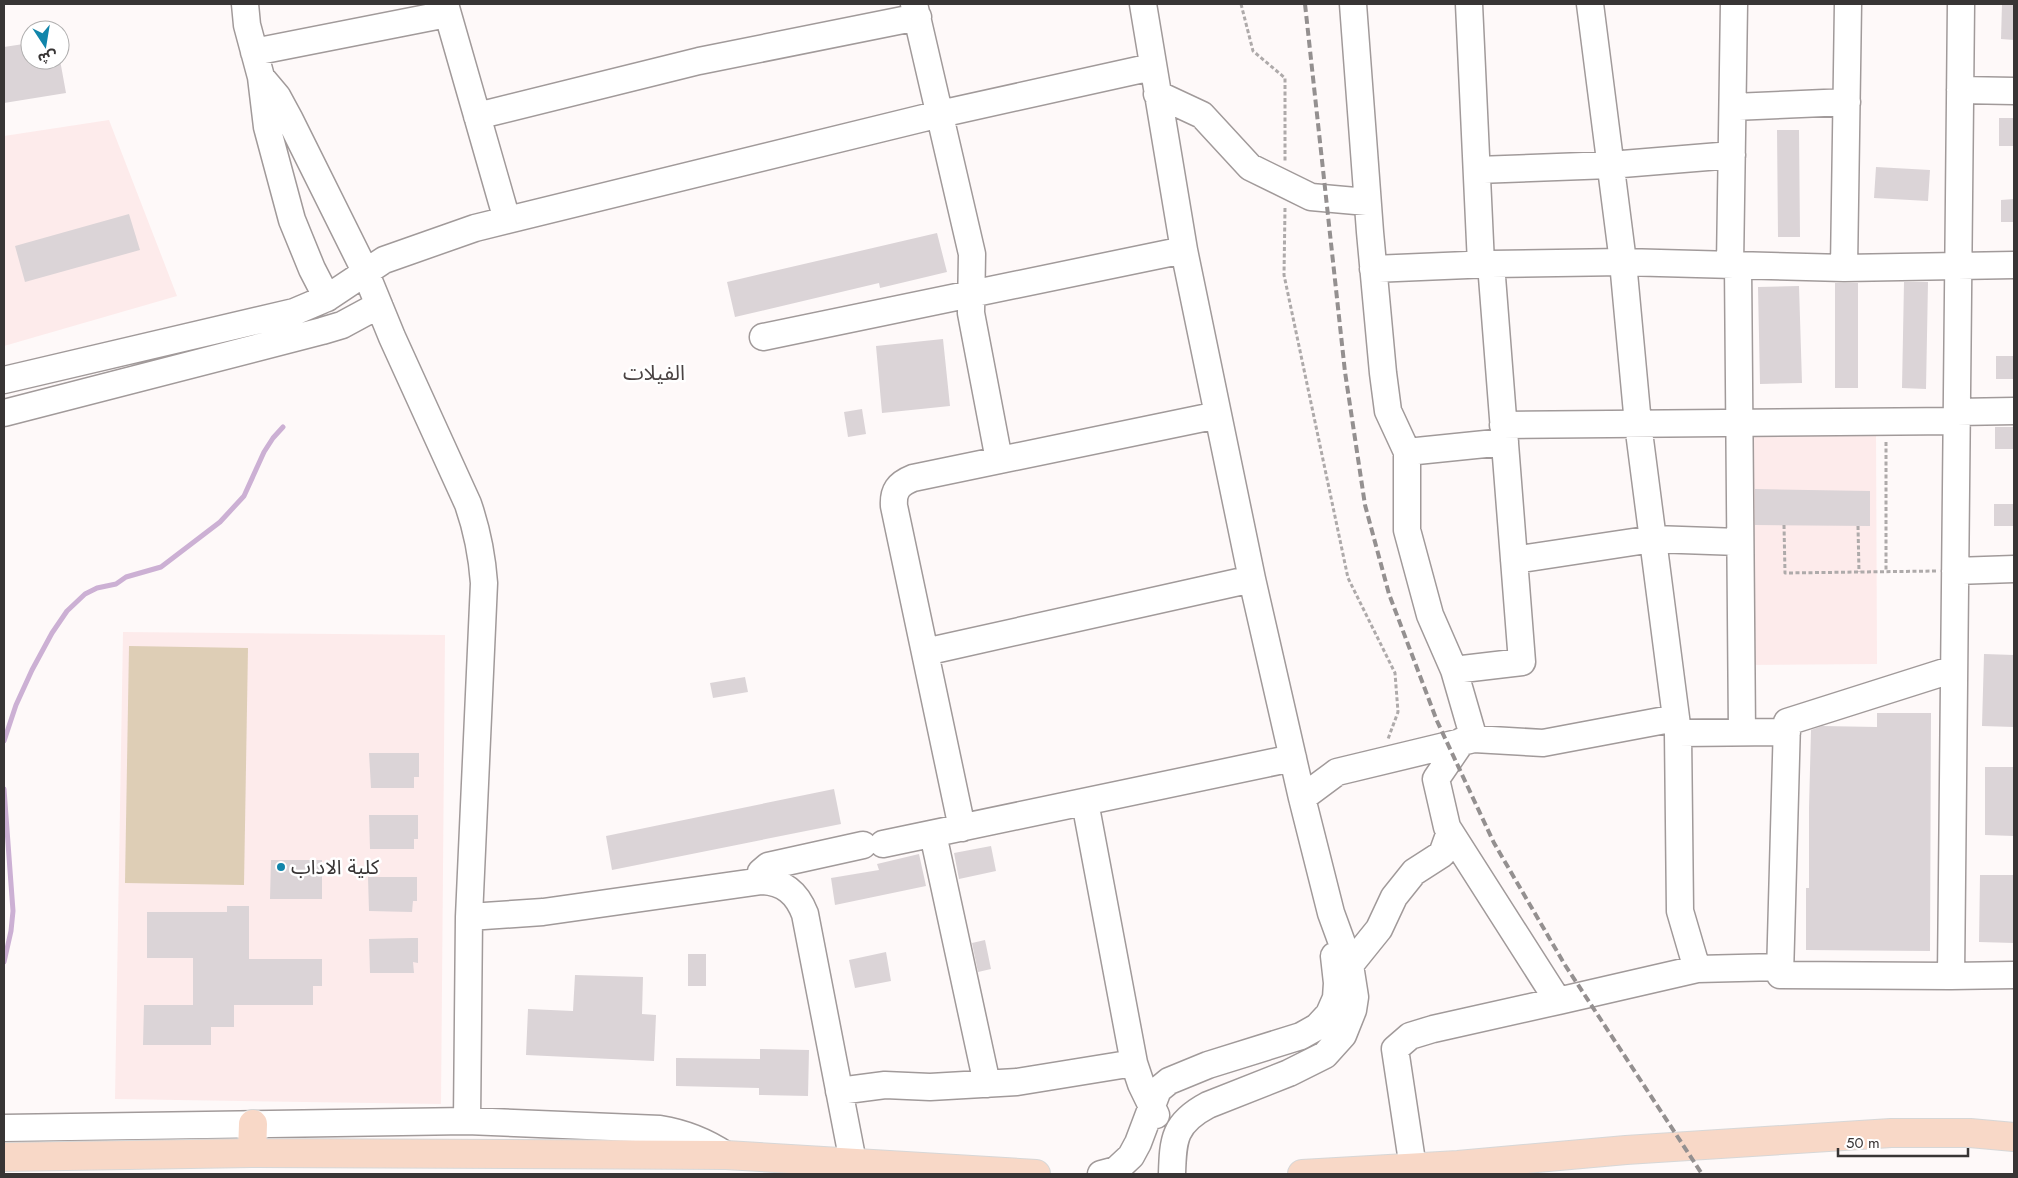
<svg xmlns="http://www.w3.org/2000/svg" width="2018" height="1178" font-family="Jost,'Noto Sans Arabic',sans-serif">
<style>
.built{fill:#fdebeb}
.green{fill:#deceb6}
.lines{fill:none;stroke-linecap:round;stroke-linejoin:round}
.stream{stroke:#ccb0d4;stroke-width:5}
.building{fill:#dbd4d7}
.minor-casing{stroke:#a19a9a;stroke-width:29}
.major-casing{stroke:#d7d7d7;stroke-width:30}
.path{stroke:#aeaaaa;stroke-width:3;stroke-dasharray:4 2.5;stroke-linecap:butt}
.minor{stroke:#fff;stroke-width:26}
.major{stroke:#f8d8c7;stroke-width:28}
.rail{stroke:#949090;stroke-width:4;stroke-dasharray:8 4;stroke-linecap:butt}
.poi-dot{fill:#1185aa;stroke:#fff;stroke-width:2}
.labels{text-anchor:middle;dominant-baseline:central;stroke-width:5;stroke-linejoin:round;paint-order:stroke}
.poi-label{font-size:20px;fill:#383535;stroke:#fff;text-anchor:start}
.neighbourhood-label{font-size:21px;fill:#4b4444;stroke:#fff}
</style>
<rect width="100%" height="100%" fill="#fef9f9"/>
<path class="built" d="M109,120L177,296L4,346V136Z
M1876,431L1877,664L1748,665L1746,432Z
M123,632L445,635L441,1104L115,1099Z"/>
<path class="green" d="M129,646L248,648L244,885L125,883Z"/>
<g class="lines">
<path class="stream" d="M4,741L16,705L32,670L52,633L67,611L85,594L97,588L116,584L126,577L161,567L220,522L244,496L264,452L273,438L283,427
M4,789L13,911L11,931L4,962"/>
</g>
<path class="building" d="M2002,4H2014V40L2001,39Z
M30,43V60H60L66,93L4,103V47Z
M1999,118H2014V146H1999Z
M1777,130H1799L1800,237H1778Z
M1876,167L1930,170L1928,201L1874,198Z
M2014,199V222H2001V200Z
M129,214L140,250L25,282L15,246Z
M937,233L947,272L880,288L879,283L735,317L727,282Z
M1904,282H1928L1926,389L1902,388Z
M1835,283H1858V388H1835Z
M1799,286L1802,383L1760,384L1758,287Z
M943,339L950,406L882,413L876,346Z
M1996,356H2014V379H1996Z
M862,409L866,434L848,437L844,412Z
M1995,427H2014V449H1995Z
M1755,489L1870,491V526L1755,525Z
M1994,504H2014V526H1994Z
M1984,654L2014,655V727L1982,726Z
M745,677L748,692L713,698L710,683Z
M1877,713H1931L1930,951L1806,950V888H1809V808L1811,730L1822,726L1877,727Z
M369,753H419V777H414V788H371Z
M1985,767H2014V836L1985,835Z
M834,789L841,824L612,870L606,836Z
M369,815H418V839H414V849H370Z
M991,846L996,871L959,879L954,853Z
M919,854L926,886L835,905L831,878L879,870L877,864Z
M271,860H322V899H270Z
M1980,875H2014V943L1979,942Z
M368,877H417V901H413L412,912L369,911Z
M227,906H249V959H322V986H313V1005H234V1027H211V1045H143L144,1005H193V958H147V912H227Z
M412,938H418V963L413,962L414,973H370L369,939Z
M985,940L991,969L978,972L972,943Z
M886,952L891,981L855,988L849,960Z
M688,954H706V986H688Z
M575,975L643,977L642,1014L656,1015L654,1061L526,1055L528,1009L573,1011Z
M760,1049L809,1050L808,1096L759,1095V1088L676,1086V1058L760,1059Z"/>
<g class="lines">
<defs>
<path id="minor" d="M245,4L247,25L261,77L267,127L292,220L312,269L327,298
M445,4L507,220
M914,4L972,254L971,313L999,460
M1143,4L1184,250L1252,579L1302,798L1331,913L1350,965L1355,997L1353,1010L1343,1035L1325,1055L1289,1073L1208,1105C1174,1123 1173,1139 1172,1174
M1353,4L1370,232L1383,373L1388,411L1407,452V530L1430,615L1454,670L1474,739
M1469,4L1481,264
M1590,4L1623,262L1638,424L1678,733
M254,52L447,14
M261,77L277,96L290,120L365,271L392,337L468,504C477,530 482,555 484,583L469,917L467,1121
M1960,90L2014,91
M1157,94L1202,115L1250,167L1311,197L1367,202
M1733,107L1847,102
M477,116L699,61L918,17
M1477,170L1610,165L1732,155
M1730,265L1734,4
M1738,265L1742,732
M1844,268L1848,4
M1373,269L1491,264L1623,262L1844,268L2014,265
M763,337L1184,250
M4,380L294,312L327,298L384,260L475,228L940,114L1152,67
M1957,412L2014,411
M4,413L322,331L342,325L379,305
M1503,425L1957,421
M1407,452L1505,442
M1514,560L1653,539L1739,542
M1955,571L2014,569
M925,652L1252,579
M1954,669L1787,722L1780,975L1951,976L2014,975
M1454,670L1522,662L1491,264
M1462,741L1436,779L1447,827L1558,1001L1697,969L1780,967
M1302,798L1337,772L1474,739L1543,743L1676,718
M1085,802L1134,1063L1141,1084L1156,1115
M962,828L894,506C893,491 898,484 913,478L1218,415
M933,834L987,1084
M883,844L1293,758
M762,881L761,872L768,866L863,845
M469,917L543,912L762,881C784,882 797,893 805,914L853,1162
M1350,965L1379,929L1394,897L1414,872L1442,854L1450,832
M1697,969L1680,911L1678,733L1787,732
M1951,976L1961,4
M839,1091L885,1085L930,1087L1017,1082L1134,1063
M4,1128L467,1121L660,1129C685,1133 705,1141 726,1155
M1413,1168L1395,1049L1410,1036L1433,1029L1558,1001
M1101,1174L1116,1170L1131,1156L1138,1143L1158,1090L1169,1081L1208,1065L1301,1036L1317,1027L1329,1014L1336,998L1337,983L1334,956"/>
<path id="major" d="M252,1153L253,1124
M4,1157L252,1153L726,1155L1036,1174
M1302,1174L1458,1165L1626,1150L1891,1133H1970L2014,1137"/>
</defs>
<use href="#minor" class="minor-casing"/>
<use href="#major" class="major-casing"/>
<path class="path" d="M1241,4L1253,51L1285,78V161
M1285,208L1284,275L1348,578L1395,673L1398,712L1388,739
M1886,442V572
M1784,525L1785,573L1936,571
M1858,526L1859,572"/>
<use href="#minor" class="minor"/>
<use href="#major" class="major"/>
<path class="rail" d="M1305,4L1345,372L1365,505L1389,594L1437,721L1494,843L1565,965L1702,1174"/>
</g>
<circle class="poi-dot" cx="281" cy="867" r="5"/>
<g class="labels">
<g class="poi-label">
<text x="291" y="867">كلية الاداب</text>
</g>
<g class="neighbourhood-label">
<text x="654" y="373">الفيلات</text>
</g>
</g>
<rect width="2018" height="1178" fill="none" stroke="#383535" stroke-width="10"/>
<g transform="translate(45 45) rotate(168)"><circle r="24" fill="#ffffff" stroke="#afaeae"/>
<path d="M0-4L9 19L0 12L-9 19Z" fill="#1185aa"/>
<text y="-8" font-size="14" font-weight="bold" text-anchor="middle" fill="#383535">ش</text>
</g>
<path d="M1838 1148v8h130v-8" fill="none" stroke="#383535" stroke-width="2.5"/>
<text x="1846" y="1148" font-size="15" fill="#383535" stroke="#ffffff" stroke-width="4" paint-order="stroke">50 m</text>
</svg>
